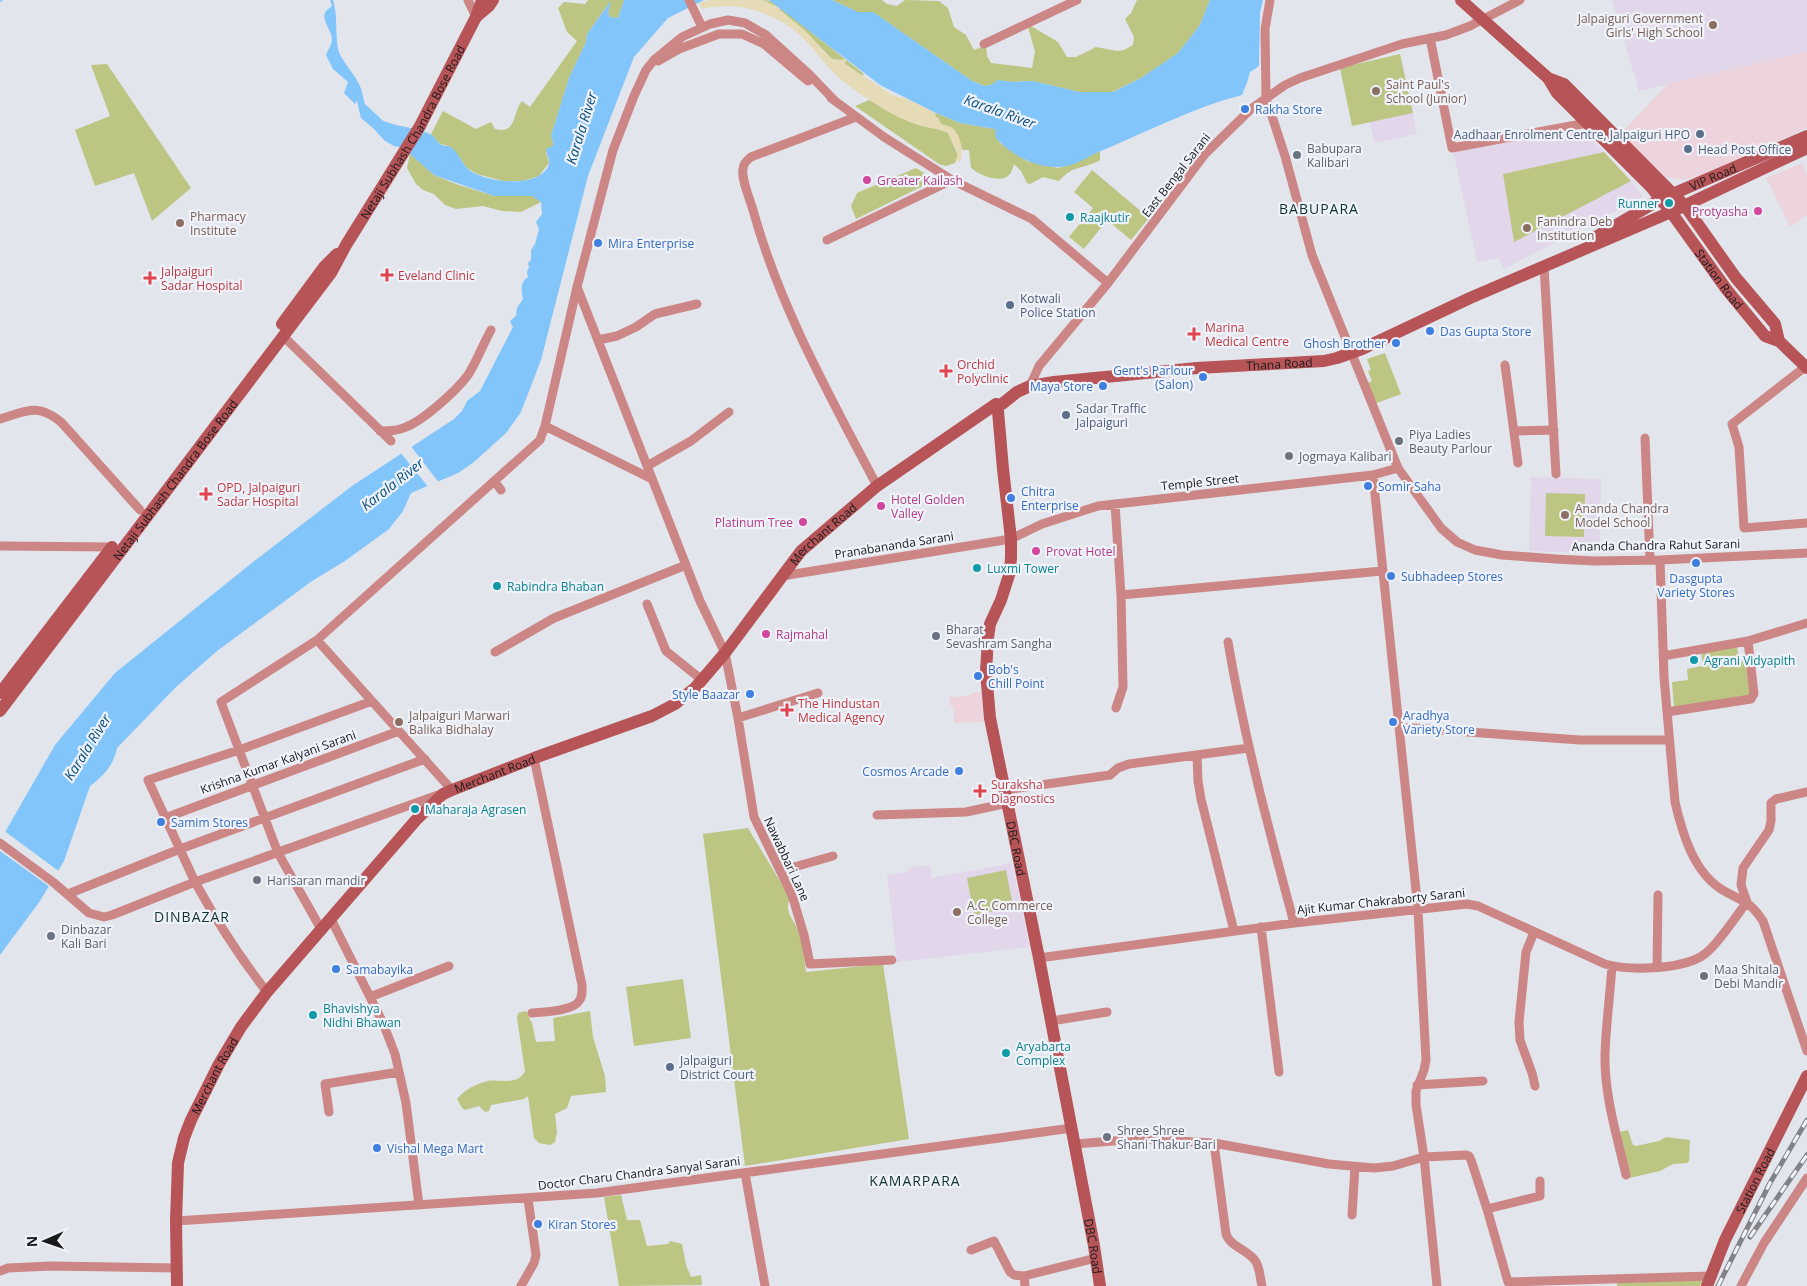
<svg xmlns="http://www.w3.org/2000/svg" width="1807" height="1286" font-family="'Open Sans',sans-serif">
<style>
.commercial{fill:#ecd3dc}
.education{fill:#e2d6ea}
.green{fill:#bcc582}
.sand{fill:#e5dbb6}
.water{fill:#81c5fb}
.pier{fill:#e2e5ec}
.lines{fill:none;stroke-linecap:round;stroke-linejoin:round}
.stream{stroke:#81c5fb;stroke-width:3}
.street{stroke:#cb8685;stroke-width:9}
.secondary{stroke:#b75457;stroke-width:12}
.rail-casing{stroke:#808287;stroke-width:5}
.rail{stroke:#eff2f9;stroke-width:3;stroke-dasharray:9;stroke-linecap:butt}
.education-dot{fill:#8d6e63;stroke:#eff2f9;stroke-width:2}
.shop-dot{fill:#3f7fe0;stroke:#eff2f9;stroke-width:2}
.service-dot{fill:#5c6f8a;stroke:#eff2f9;stroke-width:2}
.worship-dot{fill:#6b7280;stroke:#eff2f9;stroke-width:2}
.hotel-dot{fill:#d1479c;stroke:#eff2f9;stroke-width:2}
.culture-dot{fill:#0f9aa8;stroke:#eff2f9;stroke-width:2}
.health-dot{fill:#e0444e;stroke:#eff2f9;stroke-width:2}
.labels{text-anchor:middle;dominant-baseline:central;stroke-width:4.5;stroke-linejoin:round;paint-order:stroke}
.education-label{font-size:12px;fill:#785e54;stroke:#eff2f9;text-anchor:start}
.shop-label{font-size:12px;fill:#366cbe;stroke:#eff2f9;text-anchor:start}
.street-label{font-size:12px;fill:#191a1d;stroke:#eff2f9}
.service-label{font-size:12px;fill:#4e5e75;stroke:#eff2f9;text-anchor:start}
.worship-label{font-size:12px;fill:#5b616d;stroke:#eff2f9;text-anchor:start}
.hotel-label{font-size:12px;fill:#b23c85;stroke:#eff2f9;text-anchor:start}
.culture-label{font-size:12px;fill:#0d838f;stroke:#eff2f9;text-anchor:start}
.health-label{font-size:12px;fill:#be3a42;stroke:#eff2f9;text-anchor:start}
.water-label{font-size:14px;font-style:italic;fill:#0b507c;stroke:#eff2f9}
.neighbourhood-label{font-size:14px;letter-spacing:1px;fill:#0f3331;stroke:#eff2f9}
</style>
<rect width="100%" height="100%" fill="#e2e5ec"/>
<path class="commercial" d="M1807,51V128L1699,176L1683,180L1666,177L1619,135L1669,83Z
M1802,163L1807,176V215L1790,227L1766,178Z
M975,692H982L984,722L954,723V706H950V697L967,696Z"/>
<path class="education" d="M1612,0H1807V51L1639,91Z
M1400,54L1417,134L1375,143L1370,122L1352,126Z
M1581,128L1631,181L1643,197L1504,269L1499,258L1477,262L1453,151Z
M1531,477L1601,479L1600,553L1529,551Z
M1012,863L1030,947L897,962L887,875L909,872L908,868L930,865L932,878Z"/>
<path class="green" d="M588,0H624V1L618,18L610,17L608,13L610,2L587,34L586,42L569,78L551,136L554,145L546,152L549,163L539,176L523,181H503L477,174L467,168L457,154L449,146L440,144L431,134L443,111L476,129L491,122L495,129C517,135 512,113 522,101L530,107L577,41L567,32L558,8L564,2L585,4Z
M762,0L772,1L864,74L862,76L845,64L846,59L840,60L832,59L803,29L779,10L780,8Z
M832,0H882L887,4L897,6L905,0L939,1L948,8L954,27L966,35L974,50L986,45L987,56L991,63L1032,68L1035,52L1028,27L1031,26L1058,42L1067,57H1076L1096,47L1117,51L1124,50L1133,45L1134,37L1125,19L1131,13L1137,0H1210L1200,25L1178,53L1141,78L1112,92H1079L1033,81L1013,82L998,80C986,89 985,86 972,81L873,12H858Z
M1400,54L1413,113L1352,126L1340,68Z
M107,64L191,188L152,221L134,173L95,186L75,130L110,116L91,65Z
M869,100L918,125L935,128L948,133L958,155L955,163L946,166L939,164L855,106Z
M936,113L960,123L995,129L999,142L1014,153L1027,161L1044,165L1058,168L1080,161L1100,151V160C1083,170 1074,164 1059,181L1043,177L1030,184L1027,183L1021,171L1014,164C1013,167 1012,172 1009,175C1000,184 979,175 971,168L969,150H962C960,137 953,128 941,124L938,118L935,116Z
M1604,152L1631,181L1514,242L1503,174Z
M410,154L434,175L456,184L494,196H532L541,202L521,212L502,211L483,206L456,209L445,205L434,194L423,190L416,184L407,168Z
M916,168L935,180L856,219L851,206L857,193Z
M1092,170L1149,218L1131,240L1107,220L1084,249L1069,237L1093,208L1074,192Z
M1385,353L1401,394L1374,404L1366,383L1372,381L1368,371L1371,370L1367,359Z
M1546,493L1585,494L1584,537L1545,536Z
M1737,646L1739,661L1748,660L1751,695L1674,709L1672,682L1688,680L1687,669L1703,666L1701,651Z
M748,828L790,898C783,914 796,921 800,935C803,947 804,960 806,972L883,964L909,1139L745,1166L703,834Z
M1006,870L1013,907L974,915L967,878Z
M683,979L691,1038L634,1046L626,987Z
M526,1011L532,1023L536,1042L555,1041L553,1018L590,1011L593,1037L605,1076L606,1092L571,1096L567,1108L555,1114L557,1132L555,1142L550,1145L539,1143L534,1138L528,1096L524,1099L491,1105L489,1111L485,1112L479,1106L465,1110L462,1108L457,1099C465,1089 476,1084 488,1081C501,1079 518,1086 525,1071L517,1018L518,1013Z
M1628,1130L1633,1145L1636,1146L1659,1141L1666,1137L1690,1140L1689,1161L1687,1163L1673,1164L1660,1171L1629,1178L1627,1176L1620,1132Z
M621,1195L627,1220H640L647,1246L668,1244L670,1241L682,1244L686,1265L691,1277L701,1275L702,1285L619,1286L604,1197Z
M1704,1277L1700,1286H1617V1280Z"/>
<path class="sand" d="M711,0H762L780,8V10L803,29L832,59L840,60L846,59L845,64L894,96L905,98L936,113L935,116C938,118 940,123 943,125C946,126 949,126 951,127C961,134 964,152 960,162L957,161V150L948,133C939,128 929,129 919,125C903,121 881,108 868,99C857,92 846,84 837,76C826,66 817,52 806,41C780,14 740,0 702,9L698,3Z"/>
<path class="water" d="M330,0H333C338,16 335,32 338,49C340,59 354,73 359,84C363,92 363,102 367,109C378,126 413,126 430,134C435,136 436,141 440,144C444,147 447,145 451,147C459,153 461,162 467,168C482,183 541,190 549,164C550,159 546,154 546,149L554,145L551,136L569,78L586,42L587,34L611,1L608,13L610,17L618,18L624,0H704L668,18L634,57L588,176L541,360L521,412L506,433L474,462L458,473L411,493L403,511L389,529L345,561L312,581L217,651L176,687L117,748C114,764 104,776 90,786L64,861L40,901L0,955V841L55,745L115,673L253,562L352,486L454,419L462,411L467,401L480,391L513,327L510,321L516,316L517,308L523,299C521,291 520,282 528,277L527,272L529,267L528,263L531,260V250L535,244L539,229L536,222L542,214L541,202L532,196H494L434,175L403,148L394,146L385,141L373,128L361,118L357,101L355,104L344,93L348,82L333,69L326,55C328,50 332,44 332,39C332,30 320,20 326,11C328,9 330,8 332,6Z
M769,0H832L858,12H873L972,81C985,86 986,89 998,80L1013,82L1033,81L1079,92H1113L1141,78L1178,53L1200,25L1210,0H1263L1260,13L1259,66L1250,72L1247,83L1242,95C1194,107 1149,131 1103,150C1088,156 1073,168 1057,167C1034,167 1011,155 996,138L995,129L960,123L936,113L880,85Z"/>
<path class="pier" d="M410,445L440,484L429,488L400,452Z
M3,830L60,872L50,887L0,851V836Z"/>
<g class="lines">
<path class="stream" d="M0,0H1
M365,106L381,121"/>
<path class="street" d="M468,0L476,17
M689,0L702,27
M1270,0L1265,29L1266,98L1285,156L1312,255L1398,468L1441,528L1457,542L1475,550L1502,555L1556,559L1594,561L1660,560L1807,553
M1430,38L1452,148L1587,123
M984,44L1077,0
M658,61L679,49L719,34H742L764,44L808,81
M831,98L884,137L952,180L1032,219L1108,283
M856,117L751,157C747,160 743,164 743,169C741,179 750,199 753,210C780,308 830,396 877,486
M827,240L952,180
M1544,266L1556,474
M577,287L700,601L725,653L738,718L754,817L792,895L804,935L810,964L892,960
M283,336L391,441
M598,340L617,336L636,327L655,314L697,304
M1505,365L1518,463
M1805,367L1732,424L1739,447L1744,528L1807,523
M1030,386L1039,366L1108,283L1205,154L1251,109L1285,85L1300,78L1402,44L1446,35L1470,26L1520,0
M0,419C27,411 37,403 61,422L140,510
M545,426L652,479
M380,431C389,431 398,431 406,427C424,420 457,390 468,375C477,361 483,344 491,330
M1514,431L1554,430
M1645,438L1650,560
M647,466L691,441L729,412
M1373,475L1418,910L1426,1060L1424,1070L1416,1091V1105L1424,1157L1437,1286
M494,481L501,490
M1115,504L1121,595L1123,687L1116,708
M0,546L113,547
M1660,560L1664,677L1675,802C1682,832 1693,871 1721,889C1741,902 1748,898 1763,921L1807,1051
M782,576L1011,539L1042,524L1098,506L1373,475L1398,468
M1121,595L1382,571
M647,604L666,651L702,680
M317,640L452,790
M1228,642C1244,737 1269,830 1294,923
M495,652L554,618L686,565
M1663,656L1748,641
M372,701L239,750L148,780L195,882L438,795
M1667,712L1751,699L1754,694L1748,641L1807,623
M738,718L818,693
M1399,727L1580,740H1669
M1197,755L1198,781L1201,799L1234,931
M1005,790L1110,775L1118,768L1129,764L1249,748
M877,815L966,812L1008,803
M165,818L399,731
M0,843L53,882L89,913L104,917L112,915L195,882C217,922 238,955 267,992
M780,871L833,856
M68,894L180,849L425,759
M1747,902L1741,885L1743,868L1769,830L1771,821V803L1776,799L1807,792
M331,919L383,1023L395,1054L406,1103L419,1205
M1261,927L1279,1072
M321,929L278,853L221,702L317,640L540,440L545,426L577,287L613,150L634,96L646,70L654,60L682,37L710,24L728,20L745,23L766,35L809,74L835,101
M1534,932L1526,952L1519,1022L1520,1040L1532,1073L1535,1086
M1039,958L1294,923L1467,904L1478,906L1605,964C1629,971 1686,970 1706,953C1719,943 1736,916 1747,902
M1612,966C1610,995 1606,1025 1605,1054C1604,1095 1617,1136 1626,1175
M1657,967L1658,895
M370,997L449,966
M532,1013C543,1012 573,1011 579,1001C583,996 582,991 582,985L534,758
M1051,1021L1107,1012
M1417,1085L1483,1081
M329,1112L325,1084L399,1072
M1214,1143L1226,1234C1231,1248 1248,1249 1256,1262C1260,1269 1260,1278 1262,1286
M1075,1144L1139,1139L1214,1143L1329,1164L1374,1168L1393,1166L1424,1157L1466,1155L1469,1156L1471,1160L1487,1209L1508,1282L1711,1276
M745,1173L765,1286
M1487,1209L1540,1196V1181
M1352,1215L1355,1167
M176,1221L597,1193L1072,1128
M971,1250L994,1241L1010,1272L1014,1275L1024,1276
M0,1271L8,1268L51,1266L177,1268
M521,1286L534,1263L536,1255L528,1199
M1025,1286L1024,1276L1096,1258
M1741,1286L1764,1243L1807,1178"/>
<g class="secondary">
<path d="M1461,0L1548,78L1564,84L1685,206L1736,278L1775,324L1779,341"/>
<path d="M476,17L489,6L493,0"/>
<path id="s1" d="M1548,78L1557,93L1651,187L1671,212L1727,290L1765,336L1779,341L1807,368"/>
<path id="s2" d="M1594,238L1661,199L1807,136"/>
<path d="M282,324L324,267L337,254"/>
<path id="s3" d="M1002,404L1017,392L1030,386L1054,382L1197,368L1324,361L1337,358L1362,349L1470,298L1671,212L1807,148"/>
<path id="s4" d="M998,411L1003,469L1011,539V557L1010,572L1001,600L990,624L988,638L986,672L990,718L1039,958L1094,1246L1100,1286"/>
<path d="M0,693L112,547"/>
<path id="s5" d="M0,711L331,273L346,245L420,126L476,17L482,0"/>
<path id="s6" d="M177,1286L176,1221L178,1163L184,1138L191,1120L219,1064L241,1027L267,992L416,820L443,794L452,790L534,758L652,716L675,704L695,688L725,653L801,551L877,486L996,404"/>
<path id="s7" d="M1707,1286L1725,1240L1807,1076"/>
</g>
<defs>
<path id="rail" d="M1750,1237L1807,1155
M1718,1286L1770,1183L1807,1120"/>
</defs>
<use href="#rail" class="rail-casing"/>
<use href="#rail" class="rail"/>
</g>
<g class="education-dot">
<circle cx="1713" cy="25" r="5"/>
<circle cx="1376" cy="91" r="5"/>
<circle cx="180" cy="223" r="5"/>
<circle cx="1527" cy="228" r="5"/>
<circle cx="1565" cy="515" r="5"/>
<circle cx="399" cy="722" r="5"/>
<circle cx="957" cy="912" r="5"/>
</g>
<g class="shop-dot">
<circle cx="1245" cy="109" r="5"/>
<circle cx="598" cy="243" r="5"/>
<circle cx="1430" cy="331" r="5"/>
<circle cx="1396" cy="343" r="5"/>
<circle cx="1203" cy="377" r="5"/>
<circle cx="1103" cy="386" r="5"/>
<circle cx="1368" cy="486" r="5"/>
<circle cx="1011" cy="498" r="5"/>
<circle cx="1696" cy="563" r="5"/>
<circle cx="1391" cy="576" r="5"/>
<circle cx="978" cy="676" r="5"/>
<circle cx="750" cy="694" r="5"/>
<circle cx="1393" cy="722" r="5"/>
<circle cx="959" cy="771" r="5"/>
<circle cx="161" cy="822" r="5"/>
<circle cx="336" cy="969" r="5"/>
<circle cx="377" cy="1148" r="5"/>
<circle cx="538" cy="1224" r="5"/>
</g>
<g class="service-dot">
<circle cx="1700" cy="134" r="5"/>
<circle cx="1688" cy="149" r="5"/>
<circle cx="1010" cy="305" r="5"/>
<circle cx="1066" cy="415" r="5"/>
<circle cx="670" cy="1067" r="5"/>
</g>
<g class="worship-dot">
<circle cx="1297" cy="155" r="5"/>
<circle cx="1399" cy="441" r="5"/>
<circle cx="1289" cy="456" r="5"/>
<circle cx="936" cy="636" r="5"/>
<circle cx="257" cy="880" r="5"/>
<circle cx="51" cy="936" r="5"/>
<circle cx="1704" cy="976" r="5"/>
<circle cx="1107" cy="1137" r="5"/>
</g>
<g class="hotel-dot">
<circle cx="867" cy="180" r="5"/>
<circle cx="1758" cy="211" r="5"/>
<circle cx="881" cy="506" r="5"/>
<circle cx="803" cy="522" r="5"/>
<circle cx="1036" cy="551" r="5"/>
<circle cx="766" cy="634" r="5"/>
</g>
<g class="culture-dot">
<circle cx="1669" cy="203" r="5"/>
<circle cx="1070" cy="217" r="5"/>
<circle cx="977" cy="568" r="5"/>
<circle cx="497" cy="586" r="5"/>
<circle cx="1694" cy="660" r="5"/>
<circle cx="415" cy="809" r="5"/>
<circle cx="313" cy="1015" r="5"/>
<circle cx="1006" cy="1053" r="5"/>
</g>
<g class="health-dot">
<path d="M384.5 267.5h5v5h5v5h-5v5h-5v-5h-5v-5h5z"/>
<path d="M147.5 270.5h5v5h5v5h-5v5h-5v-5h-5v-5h5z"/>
<path d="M1191.5 326.5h5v5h5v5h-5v5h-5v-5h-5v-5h5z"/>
<path d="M943.5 363.5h5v5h5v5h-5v5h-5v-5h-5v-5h5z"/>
<path d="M203.5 486.5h5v5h5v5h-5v5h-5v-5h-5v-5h5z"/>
<path d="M784.5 702.5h5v5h5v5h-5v5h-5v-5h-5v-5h5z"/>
<path d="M977.5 783.5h5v5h5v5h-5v5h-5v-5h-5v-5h5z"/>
</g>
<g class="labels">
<g class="education-label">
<text x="1703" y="18" text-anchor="end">Jalpaiguri Government<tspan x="1703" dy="14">Girls' High School</tspan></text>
<text x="1386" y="84">Saint Paul's<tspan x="1386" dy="14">School (Junior)</tspan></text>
<text x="190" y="216">Pharmacy<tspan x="190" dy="14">Institute</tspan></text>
<text x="1537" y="221">Fanindra Deb<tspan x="1537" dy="14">Institution</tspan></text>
<text x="1575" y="508">Ananda Chandra<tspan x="1575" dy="14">Model School</tspan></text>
<text x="409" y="715">Jalpaiguri Marwari<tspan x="409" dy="14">Balika Bidhalay</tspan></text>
<text x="967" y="905">A.C. Commerce<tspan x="967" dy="14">College</tspan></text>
</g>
<g class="shop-label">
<text x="1255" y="109">Rakha Store</text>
<text x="608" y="243">Mira Enterprise</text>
<text x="1440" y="331">Das Gupta Store</text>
<text x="1386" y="343" text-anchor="end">Ghosh Brother</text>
<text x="1193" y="370" text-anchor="end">Gent's Parlour<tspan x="1193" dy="14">(Salon)</tspan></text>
<text x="1093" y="386" text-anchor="end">Maya Store</text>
<text x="1378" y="486">Somir Saha</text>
<text x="1021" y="491">Chitra<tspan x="1021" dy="14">Enterprise</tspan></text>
<text x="1401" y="576">Subhadeep Stores</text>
<text x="1696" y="578" text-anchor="middle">Dasgupta<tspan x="1696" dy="14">Variety Stores</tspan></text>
<text x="988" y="669">Bob's<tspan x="988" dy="14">Chill Point</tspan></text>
<text x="740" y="694" text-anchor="end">Style Baazar</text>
<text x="1403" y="715">Aradhya<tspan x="1403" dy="14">Variety Store</tspan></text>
<text x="949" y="771" text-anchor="end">Cosmos Arcade</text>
<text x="171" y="822">Samim Stores</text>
<text x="346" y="969">Samabayika</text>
<text x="387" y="1148">Vishal Mega Mart</text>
<text x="548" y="1224">Kiran Stores</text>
</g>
<g class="street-label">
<text stroke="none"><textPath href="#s5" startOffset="712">Netaji Subhash Chandra Bose Road</textPath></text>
<text transform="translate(1176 175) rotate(-52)">East Bengal Sarani</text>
<text stroke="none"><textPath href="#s2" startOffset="134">VIP Road</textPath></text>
<text stroke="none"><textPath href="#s1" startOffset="265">Station Road</textPath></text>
<text stroke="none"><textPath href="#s3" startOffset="284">Thana Road</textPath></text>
<text stroke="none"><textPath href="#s5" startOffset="290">Netaji Subhash Chandra Bose Road</textPath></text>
<text transform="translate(1200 482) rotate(-6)">Temple Street</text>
<text stroke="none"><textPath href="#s6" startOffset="1058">Merchant Road</textPath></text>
<text transform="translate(894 545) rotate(-9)">Pranabananda Sarani</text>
<text transform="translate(1656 545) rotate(-1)">Ananda Chandra Rahut Sarani</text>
<text transform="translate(278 762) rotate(-20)">Krishna Kumar Kalyani Sarani</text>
<text stroke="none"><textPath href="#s6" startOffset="638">Merchant Road</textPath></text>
<text stroke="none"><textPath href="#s4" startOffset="445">DBC Road</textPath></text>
<text transform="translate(787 859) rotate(65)">Nawabbari Lane</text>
<text transform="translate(1381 901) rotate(-6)">Ajit Kumar Chakraborty Sarani</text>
<text stroke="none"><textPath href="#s6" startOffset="218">Merchant Road</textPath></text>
<text transform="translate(639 1173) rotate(-7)">Doctor Charu Chandra Sanyal Sarani</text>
<text stroke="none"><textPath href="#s7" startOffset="116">Station Road</textPath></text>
<text stroke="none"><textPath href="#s4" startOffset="850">DBC Road</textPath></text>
</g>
<g class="service-label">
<text x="1690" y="134" text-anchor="end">Aadhaar Enrolment Centre, Jalpaiguri HPO</text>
<text x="1698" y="149">Head Post Office</text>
<text x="1020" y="298">Kotwali<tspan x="1020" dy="14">Police Station</tspan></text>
<text x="1076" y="408">Sadar Traffic<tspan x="1076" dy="14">Jalpaiguri</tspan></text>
<text x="680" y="1060">Jalpaiguri<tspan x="680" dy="14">District Court</tspan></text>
</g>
<g class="worship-label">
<text x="1307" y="148">Babupara<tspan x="1307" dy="14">Kalibari</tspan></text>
<text x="1409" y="434">Piya Ladies<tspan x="1409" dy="14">Beauty Parlour</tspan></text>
<text x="1299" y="456">Jogmaya Kalibari</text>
<text x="946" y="629">Bharat<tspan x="946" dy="14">Sevashram Sangha</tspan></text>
<text x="267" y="880">Harisaran mandir</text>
<text x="61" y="929">Dinbazar<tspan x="61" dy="14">Kali Bari</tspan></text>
<text x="1714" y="969">Maa Shitala<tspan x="1714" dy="14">Debi Mandir</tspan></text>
<text x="1117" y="1130">Shree Shree<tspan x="1117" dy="14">Shani Thakur Bari</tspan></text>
</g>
<g class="hotel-label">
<text x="877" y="180">Greater Kailash</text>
<text x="1748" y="211" text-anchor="end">Protyasha</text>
<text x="891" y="499">Hotel Golden<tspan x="891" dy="14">Valley</tspan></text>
<text x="793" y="522" text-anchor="end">Platinum Tree</text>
<text x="1046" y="551">Provat Hotel</text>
<text x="776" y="634">Rajmahal</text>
</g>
<g class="culture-label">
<text x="1659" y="203" text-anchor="end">Runner</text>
<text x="1080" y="217">Raajkutir</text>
<text x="987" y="568">Luxmi Tower</text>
<text x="507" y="586">Rabindra Bhaban</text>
<text x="1704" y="660">Agrani Vidyapith</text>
<text x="425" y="809">Maharaja Agrasen</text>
<text x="323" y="1008">Bhavishya<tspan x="323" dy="14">Nidhi Bhawan</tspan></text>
<text x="1016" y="1046">Aryabarta<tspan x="1016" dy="14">Complex</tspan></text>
</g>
<g class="health-label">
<text x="161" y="271">Jalpaiguri<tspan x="161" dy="14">Sadar Hospital</tspan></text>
<text x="398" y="275">Eveland Clinic</text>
<text x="1205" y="327">Marina<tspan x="1205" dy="14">Medical Centre</tspan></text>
<text x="957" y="364">Orchid<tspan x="957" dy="14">Polyclinic</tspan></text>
<text x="217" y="487">OPD, Jalpaiguri<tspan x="217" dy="14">Sadar Hospital</tspan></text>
<text x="798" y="703">The Hindustan<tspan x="798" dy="14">Medical Agency</tspan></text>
<text x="991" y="784">Suraksha<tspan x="991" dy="14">Diagnostics</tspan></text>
</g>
<g class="water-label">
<text transform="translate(1000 111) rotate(20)">Karala River</text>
<text transform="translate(581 128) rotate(-73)">Karala River</text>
<text transform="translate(392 484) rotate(-38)">Karala River</text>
<text transform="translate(87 747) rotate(-58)">Karala River</text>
</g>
<g class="neighbourhood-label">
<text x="1319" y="208">BABUPARA</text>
<text x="192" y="916">DINBAZAR</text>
<text x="915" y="1180">KAMARPARA</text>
</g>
</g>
<g transform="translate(45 1241) rotate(268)" stroke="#eff2f9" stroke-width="4" paint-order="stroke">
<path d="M0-4L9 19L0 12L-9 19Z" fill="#191a1d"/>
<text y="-8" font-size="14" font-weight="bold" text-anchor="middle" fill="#191a1d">N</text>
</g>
</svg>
